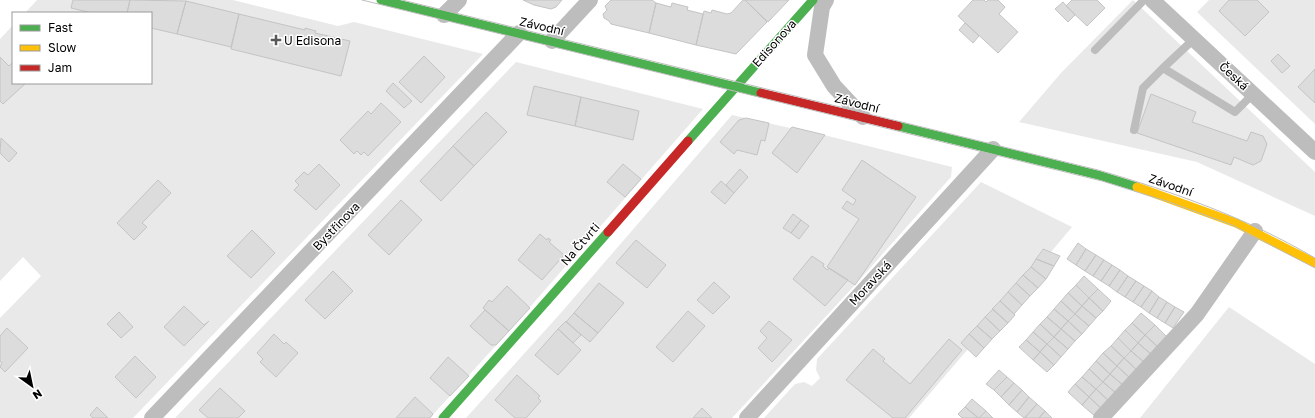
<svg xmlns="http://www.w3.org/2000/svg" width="1315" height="418" font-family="'Golos Text',sans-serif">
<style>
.green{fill:#e9e9e9}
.building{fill:#dcdcdc;stroke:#c4c4c4}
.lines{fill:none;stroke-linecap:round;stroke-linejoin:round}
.lane{stroke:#bdbdbd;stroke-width:8}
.street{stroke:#bdbdbd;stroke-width:16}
.fast{stroke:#4caf50;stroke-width:9}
.slow{stroke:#ffc107;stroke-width:9}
.jam{stroke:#c62828;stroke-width:9}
.tram{stroke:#bdbdbd;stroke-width:1}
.poi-dot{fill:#595959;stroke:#fff;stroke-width:1.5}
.labels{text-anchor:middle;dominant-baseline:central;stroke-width:3;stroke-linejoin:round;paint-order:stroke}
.street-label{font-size:12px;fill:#000;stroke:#fff}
.poi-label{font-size:12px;fill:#000;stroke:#fff;text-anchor:start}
</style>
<rect width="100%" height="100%" fill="#fff"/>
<path class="green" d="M37,0H233L338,26L354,22L483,54L133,418H0V318L41,276L23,257L0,281V39L13,25V83H151V13H25Z
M1133,0L1315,172V216L1197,162L1019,122L1061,73Z
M1209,0H1315V124L1197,12Z
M516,62L703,109L509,331L430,418H175Z
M732,115L790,128L792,127L952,167L951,177L855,285L732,418H466L559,315Z
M981,182L1072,227L1051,252L1042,249L1031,267L993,309L968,349L909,418H764L795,384L804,382L812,386L820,378L816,370L817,359Z
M1229,307L1315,364V418H1140Z"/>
<path class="building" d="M73,0H130L127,13H92L71,8Z
M130,0L186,1L177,34L151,28V13H127Z
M523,0H562L556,7L551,9L534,5Z
M611,0H652L656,3L649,33L611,24L609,21L604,18L603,14L607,10L605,6Z
M743,0H745L767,22L736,54L696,45L704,11L711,13L712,10L727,14L731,13Z
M745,0H789L768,22Z
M973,0H984L986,2L988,0H998L1005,7L999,14L1018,32L998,53L958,16Z
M1072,0H1097L1105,8L1087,26L1066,6Z
M1229,0H1257L1269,12L1245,36L1219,11Z
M186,1L239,14L231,47L177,34Z
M1063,2L1075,15L1068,22L1055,9Z
M656,3L671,7L672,3L688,7L687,10L703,14L696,45L649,33Z
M239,14L305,30V28L316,31L315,33L350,41L341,76L231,49Z
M965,23L979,36L973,43L959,30Z
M1278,54L1290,66L1282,73L1271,61Z
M424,56L445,77L421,103L399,82Z
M0,57L9,66L13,62V83H26L3,104L0,101Z
M1315,69V103L1298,87Z
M393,83L412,101L404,108L386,91Z
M534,86L581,97L575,126L527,115Z
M1151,94L1196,112L1192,122L1247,141L1251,132L1263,136L1267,144L1261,161L1253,165L1234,157L1231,165L1137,133Z
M581,97L639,111L633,140L575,126Z
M381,103L401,122L368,156L364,152L361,155L357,151L354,154L340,140L368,111L371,114Z
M486,112L507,132L474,166L453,146Z
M746,118L769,123L765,141L761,140L757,155L737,150L734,154L720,142L739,120Z
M792,127L825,135L797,173L772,153Z
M1,138L17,153L9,162L0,153Z
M453,146L474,166L441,201L420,181Z
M862,160L916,197L855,285L827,267L859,219L842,208L847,201L853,205L856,200L842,190Z
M319,164L340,185L316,210L294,190L299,185L295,181L304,172L308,175Z
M623,164L641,179L625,197L607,182Z
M740,169L748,177L734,193L726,185Z
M158,180L171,193L142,223L147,227L134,240L117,223Z
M721,181L734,193L725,204L711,192Z
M401,200L422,220L389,255L368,235Z
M793,214L801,220L791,233L783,228Z
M801,220L809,226L799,239L791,233Z
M252,230L275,253L251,278L227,256Z
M540,234L547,240L548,238L551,240L549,242L564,255L542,280L518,260Z
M636,240L666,265L647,288L616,263Z
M1078,243L1086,249L1076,265L1067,259Z
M1043,249L1060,256L1054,266L1036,259Z
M1086,249L1096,255L1085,271L1076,265Z
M1096,255L1104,260L1093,276L1085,271Z
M812,256L824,264L823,266L827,270L829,268L848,280L825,306L793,279Z
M1036,259L1054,266L1046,279L1031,267Z
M1104,260L1112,265L1101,281L1093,276Z
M1112,265L1120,270L1109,286L1101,281Z
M1031,267L1046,279L1038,288L1023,275Z
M1120,270L1128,276L1117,292L1109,286Z
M333,271L353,291L325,319L305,300Z
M1023,275L1038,288L1030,296L1016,283Z
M1084,276L1098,289L1089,298L1076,285Z
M1128,276L1136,281L1125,297L1117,292Z
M1136,281L1144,286L1133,302L1125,297Z
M714,282L730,297L713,314L697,300Z
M599,283L624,303L598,333L574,313Z
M1016,283L1030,296L1022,305L1008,292Z
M1076,285L1089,298L1082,306L1068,293Z
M507,286L530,308L509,331L483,308L489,300L492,302Z
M1144,286L1152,291L1141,307L1133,302Z
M1098,289L1111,301L1103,311L1089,298Z
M1152,291L1159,297L1149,313L1141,307Z
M1008,292L1022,305L1014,314L1000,301Z
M1068,293L1082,306L1075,314L1061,301Z
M1159,297L1167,302L1157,318L1149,313Z
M1089,298L1103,311L1096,318L1082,306Z
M1000,301L1015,315L1008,323L992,309Z
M1061,301L1075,314L1068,321L1054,309Z
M1167,302L1175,307L1165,323L1157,318Z
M184,306L204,325L209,321L184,346L164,327Z
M1082,306L1096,318L1089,326L1075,314Z
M1175,307L1184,312L1173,328L1165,323Z
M993,309L1008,323L1000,331L985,317Z
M1054,309L1068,321L1061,329L1047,317Z
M485,310L509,331L496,345H491L470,326Z
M688,311L705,326L673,362L656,347Z
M119,312L133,327L121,338L107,324Z
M574,313L598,333L590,342L566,322Z
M1141,313L1155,325L1145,335L1132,323Z
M1075,314L1089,326L1082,334L1068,321Z
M985,317L1000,331L992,339L977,326Z
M1047,317L1061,329L1054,337L1040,324Z
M566,321L581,335L573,343L558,329Z
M769,321L792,340L772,362L758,348L767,338L760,331Z
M1068,321L1082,334L1075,341L1061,329Z
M1132,323L1145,335L1138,343L1125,330Z
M1040,324L1054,337L1047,344L1033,332Z
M1155,325L1168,338L1159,348L1145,335Z
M977,326L992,339L984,348L969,334Z
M7,328L28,348L5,372L0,367L2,363L0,361V336Z
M558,329L581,350L558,375L535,355Z
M1061,329L1075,341L1068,349L1054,337Z
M1125,330L1138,343L1131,351L1118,338Z
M1033,332L1047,344L1040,352L1026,340Z
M274,334L284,344L286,342L298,353L276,377L260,362L263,359L257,353Z
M969,334L984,348L976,357L961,343Z
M1145,335L1159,348L1152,355L1138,343Z
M1054,337L1068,349L1061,357L1047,344Z
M1118,338L1131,351L1124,358L1111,346Z
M949,339L962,350L905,418H893L846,380L873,349L885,359L883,361L910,384Z
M1026,340L1040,352L1033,360L1019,347Z
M1138,343L1152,355L1145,363L1131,351Z
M1047,344L1061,357L1054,365L1040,352Z
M1111,346L1124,358L1117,366L1103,353Z
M1131,351L1145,363L1138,371L1124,358Z
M1040,352L1054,365L1047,372L1033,360Z
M1103,353L1117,366L1110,374L1096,361Z
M135,356L156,377L136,398L115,377Z
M448,357L469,376L450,396L430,378Z
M1124,358L1138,371L1131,379L1117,366Z
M1096,361L1110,374L1103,382L1089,369Z
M1117,366L1131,379L1124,386L1110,374Z
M1089,369L1103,382L1096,389L1082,377Z
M999,370L1007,377L994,390L986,384Z
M1110,374L1124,386L1117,394L1103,382Z
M517,375L540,396L538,398L541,401L526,418H515L495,400Z
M1007,377L1014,383L1001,397L994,390Z
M1082,377L1096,389L1089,397L1075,384Z
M1103,382L1117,394L1110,402L1096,389Z
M1014,383L1022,390L1009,405L1001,397Z
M1075,384L1089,397L1082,405L1068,392Z
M220,388L245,411L238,418H208L199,410Z
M1096,389L1110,402L1103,410L1089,397Z
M1022,390L1029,397L1017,412L1009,405Z
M415,397L433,414L430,418H396Z
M1029,397L1037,404L1024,418L1017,412Z
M1089,397L1103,410L1096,417L1082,405Z
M972,399L986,411L979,418L965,407Z
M1037,404L1045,411L1039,418H1025Z
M97,407L108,418H93L90,415Z
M965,407L978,418H962L958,414Z
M702,408L712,418H693Z
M986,411L993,418H979Z
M1045,411L1052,418H1039Z"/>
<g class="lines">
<path class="lane" d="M1194,39L1163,68L1235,112L1253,94
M1095,50L1144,0
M1134,130L1143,88L1163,68"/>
<path class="street" d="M826,0L822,7L815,55L834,86L863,117
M1152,0L1315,152
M444,15L459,0
M552,41L590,0
M152,418L519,33
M747,418L993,149
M1101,418L1197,314L1255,231"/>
<path class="fast" d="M381,0L761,93
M898,126L1098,175L1137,187
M688,141L813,0
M443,418L608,232"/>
<path class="slow" d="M1137,187L1236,223L1315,263"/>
<path class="jam" d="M761,93L898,126
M608,232L688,141"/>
<path class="tram" d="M362,0L1102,181L1169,202L1232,225L1315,268
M402,0L1098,170C1174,192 1247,218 1315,258"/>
</g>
<path class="poi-dot" d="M274 34h4v4h4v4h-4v4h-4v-4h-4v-4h4z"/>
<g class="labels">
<g class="street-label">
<text transform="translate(542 26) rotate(13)">Závodní</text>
<text transform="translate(774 43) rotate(-48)">Edisonova</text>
<text transform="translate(1234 76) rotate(43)">Česká</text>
<text transform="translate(857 103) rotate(14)">Závodní</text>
<text transform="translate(1171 185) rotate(19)">Závodní</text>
<text transform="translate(336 226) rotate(-46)">Bystřinova</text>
<text transform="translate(580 244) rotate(-49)">Na Čtvrti</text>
<text transform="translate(870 283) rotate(-47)">Moravská</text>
</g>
<g class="poi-label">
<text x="284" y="40">U Edisona</text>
</g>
</g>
<rect x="12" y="12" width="140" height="72" fill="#ffffff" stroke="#999999"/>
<rect x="20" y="25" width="20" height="6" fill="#4caf50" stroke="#999999"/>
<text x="48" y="32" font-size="12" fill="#000000">Fast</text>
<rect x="20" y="45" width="20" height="6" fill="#ffc107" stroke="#999999"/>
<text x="48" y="52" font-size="12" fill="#000000">Slow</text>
<rect x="20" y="65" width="20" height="6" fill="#c62828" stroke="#999999"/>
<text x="48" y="72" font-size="12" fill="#000000">Jam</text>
<g transform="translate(32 386) rotate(147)" stroke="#ffffff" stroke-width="3" paint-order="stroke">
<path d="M0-3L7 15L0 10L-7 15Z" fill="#000000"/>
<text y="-6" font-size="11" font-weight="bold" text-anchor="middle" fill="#000000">N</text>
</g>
</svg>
